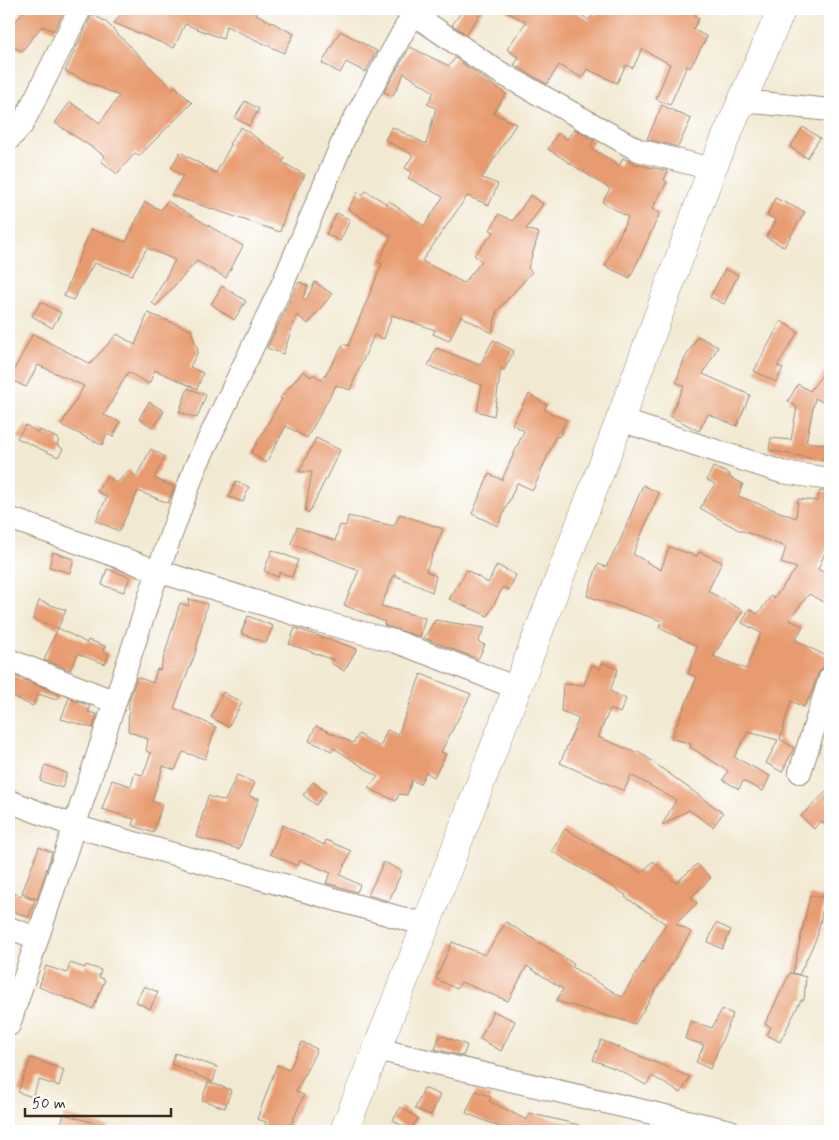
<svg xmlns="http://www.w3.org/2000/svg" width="839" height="1140" font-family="Mynerve,sans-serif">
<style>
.building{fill:#e89b6f}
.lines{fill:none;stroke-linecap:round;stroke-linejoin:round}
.minor-casing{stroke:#968a78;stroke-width:24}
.trunk-casing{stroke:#968a78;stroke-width:29}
.minor{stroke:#fff;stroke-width:22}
.trunk{stroke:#fff;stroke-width:28}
</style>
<rect width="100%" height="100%" fill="#fff"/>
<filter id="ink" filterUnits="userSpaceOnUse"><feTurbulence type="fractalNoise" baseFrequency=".02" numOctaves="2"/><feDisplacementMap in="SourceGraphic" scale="10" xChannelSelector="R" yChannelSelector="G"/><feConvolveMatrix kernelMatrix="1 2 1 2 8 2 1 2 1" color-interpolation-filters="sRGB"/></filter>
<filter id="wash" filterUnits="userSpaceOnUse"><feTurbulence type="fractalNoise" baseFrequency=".0096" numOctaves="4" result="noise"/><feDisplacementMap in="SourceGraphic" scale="20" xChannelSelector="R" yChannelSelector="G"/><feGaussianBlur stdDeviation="1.12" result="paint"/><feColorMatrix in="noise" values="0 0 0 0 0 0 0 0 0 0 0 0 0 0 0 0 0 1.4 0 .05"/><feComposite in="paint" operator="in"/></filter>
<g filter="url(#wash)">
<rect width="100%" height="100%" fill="#f2e9d2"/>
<g id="blocks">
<path class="building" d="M25,9H65L54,31L42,26L22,51L9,45V30Z
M125,9H258L256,14L294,34L284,53L226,26L223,39L185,24L174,48L114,23Z
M464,9H484L466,34L452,25Z
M502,9H572L589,20L593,13L597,15L600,9H697L695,16L699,19L693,29L707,37L690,68L687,66L670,105L656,99L670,64L642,49L633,68L626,65L617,83L587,69L582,78L559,65L547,84L514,65L519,58L507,49L526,22Z
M92,14L106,22L172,89L175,86L192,103L139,156L135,153L117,174L101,161L105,156L55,123L70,102L100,123L119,96L65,71Z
M340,31L377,51L365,72L346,62L340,73L322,63Z
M410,47L449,66L455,58L506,94L493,113L516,124L482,178L498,184L489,205L467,196L422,261L464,283L482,261L474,255L494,232L490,230L499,214L513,221L530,195L543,204L526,229L539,233L528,268L532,272L497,311L492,333L461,316L449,341L433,334L435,330L392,315L384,339L374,335L350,390L336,385L307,438L286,426L266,463L251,453L282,399L280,398L303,371L311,377L313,374L322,380L344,344L348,346L382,264L378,263L391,236L348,209L358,192L363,195L366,191L387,204L389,201L424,226L443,197L408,178L412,172L405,168L413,155L385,140L392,127L426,144L436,108L427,104L434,92L404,73L393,96L384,92Z
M245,101L259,109L249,126L235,118Z
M662,105L691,119L678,147L647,139Z
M241,127L285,158L282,162L305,175L289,203L280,232L171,195L183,176L171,168L180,152L216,173L231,145L229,144Z
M803,127L820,138L807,158L790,147Z
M574,129L594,140L590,147L619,166L623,158L635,164L668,171L664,180L667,182L652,209L660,213L630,278L605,266L628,217L602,202L610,189L548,149L558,133L567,139Z
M775,198L805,212L784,247L766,237L776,220L767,215Z
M167,201L243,246L226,278L197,261L156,306L152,303L175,260L147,248L132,275L94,263L73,300L64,296L91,229L126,242L145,202L161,210Z
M337,213L350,220L340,241L326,234Z
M725,269L738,275L724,304L710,297Z
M299,282L308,286L303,298L306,300L315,282L332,294L308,324L297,315L283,354L267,348Z
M222,286L246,301L234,320L211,304Z
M41,302L61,313L52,328L32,316Z
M148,313L191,330L198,351L190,367L203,373L197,389L155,370L149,384L128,372L104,415L120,422L113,437L107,434L102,445L61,425L84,386L38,365L26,387L9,379L33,334L90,364L117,334L135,345Z
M781,321L798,332L777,366L783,368L776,382L754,371Z
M698,336L718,347L703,374L750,395L737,426L708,414L699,431L670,416L684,386L676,382L684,360Z
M493,340L514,351L504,370L501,368L494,416L477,411L482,385L428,366L436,348L480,365Z
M830,364V406L815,398L806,442L830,445V462L769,450L771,438L791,440L797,407L788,401L798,384L810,391Z
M188,388L206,395L197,418L179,412Z
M529,394L547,405L544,410L566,420L559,437L556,436L533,490L517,483L498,526L472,514L489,474L502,480L524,431L512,424Z
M149,402L164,411L154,428L139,419Z
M26,425L38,433L40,430L59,439L57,445L63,449L58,457L17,438Z
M316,438L340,450L309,513L305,511L312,472H299Z
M151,449L165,457L154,478L174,487L168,503L138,491L119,531L96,521L107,497L97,491L107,476L117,483L129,470L136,477Z
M713,467L730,474L729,477L743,484L738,496L796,518L798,499L817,501L820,491L830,492V541L818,569L830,576V594L825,603L809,594L789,620L803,626L795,640L830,658V665L822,668L818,674L811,694L804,707L791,701L780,739L794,748L782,772L766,763L778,740L748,732L734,757L770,776L763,791L743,781L739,789L723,780L728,771L690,747L691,744L671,738L697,677L688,674L697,646L659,628L662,621L587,596L598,564L606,567L620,541L643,485L659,493L633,554L661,570L669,547L697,556L699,552L722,562L708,591L743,611L713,656L746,669L761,633L742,623L749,609L758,614L771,596L774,598L797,568L781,563L786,547L737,529L700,508L715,484L707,480Z
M236,481L249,487L243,502L229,497Z
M400,514L443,529L426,571L436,576L432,592L394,575L381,606L425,618L420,637L384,625L385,622L344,605L359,570L291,544L297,527L335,541L340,525L346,526L348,516L394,526Z
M272,550L298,560L292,577L280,572L278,577L264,571Z
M53,552L74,559L70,573L49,567Z
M497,565L516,575L509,590L503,587L488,616L449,599L467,570L488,583Z
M107,569L130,577L124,592L102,585Z
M189,599L207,604L195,654L174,708L216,727L205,759L183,752L175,770L163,766L152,801L162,805L153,833L132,825L134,819L102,809L112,780L131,786L135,773L143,775L151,753L146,751L148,739L128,731L129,701L137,677L153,683L157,669L160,670L180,603L188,606Z
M39,601L66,610L58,628L87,643L88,640L105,646L103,651L109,654L105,664L78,654L70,670L44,660L58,628L33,619Z
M248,616L273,626L266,643L241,633Z
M435,620L485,628L478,642L485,645L478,659L424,638Z
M295,628L357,649L344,671L331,663L334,660L289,644Z
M602,663L618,669L610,691L626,699L620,713L610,709L598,737L637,753L638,751L723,813L713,827L689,810L662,825L676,800L631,775L624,791L560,763L579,718L561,711L563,684L584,685L592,665L600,669Z
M9,674L60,694L57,700L38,694L33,706L9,695Z
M421,674L471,694L441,752L446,754L434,777L426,772L420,784L412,780L407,795L399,794L396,801L368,788L378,777L334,748L332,751L309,741L316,726L353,743L359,734L380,747L387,730L398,735Z
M223,692L242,703L228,727L211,717Z
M69,698L90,706L88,712L97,714L93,728L61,719Z
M45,765L67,773L62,788L40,781Z
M237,775L255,783L249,796L259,799L239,849L196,837L208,796L225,801Z
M313,782L326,792L316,805L303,795Z
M830,788V826L820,821L814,829L801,816Z
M283,825L324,845L326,840L351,851L340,875L360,885L357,892L326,883L331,873L300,860L298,866L270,854Z
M565,829L642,873L653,861L676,883L697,864L711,878L691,897L697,903L676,924L691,932L635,1024L556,1001L563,989L527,966L508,1001L461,982L457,989L436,979L452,942L485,955L506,922L574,964L572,967L622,997L666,924L625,897L626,895L552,851Z
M39,847L52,852L37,899L22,893Z
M384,862L402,871L389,901L368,895Z
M9,892L35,900L29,917L9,910Z
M810,895L825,898L817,937L799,975L793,973Z
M716,923L731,930L722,949L708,942Z
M70,963L85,968L86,965L101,970L99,977L105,980L93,1009L39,987L46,966L67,973Z
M790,973L806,977L804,1000H801L780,1042L767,1035L771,1027L765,1024Z
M144,986L158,992L150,1009L136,1002Z
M722,1009L733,1014L710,1069L696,1062L704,1045L685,1039L690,1021L712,1028Z
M493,1011L515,1021L501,1051L480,1039Z
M440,1035L467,1045L463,1056L435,1049Z
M601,1040L630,1052L690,1077L681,1093L652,1076L646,1085L619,1070L593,1060Z
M302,1042L317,1049L296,1092L304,1095L288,1131H264L266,1122L257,1119L277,1065L289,1070Z
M175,1053L217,1067L213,1082L171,1064Z
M31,1058L64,1070L59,1086L39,1080L32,1097L18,1092Z
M208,1082L231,1090L225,1108L202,1100Z
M424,1088L440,1095L431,1115L415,1109Z
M476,1091L491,1097L489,1101L527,1120L529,1113L579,1125V1131H498L500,1127L466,1113Z
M401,1107L418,1118L410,1131L393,1120Z
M64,1114L108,1127L107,1131H59Z"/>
</g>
</g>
<g filter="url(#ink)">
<use href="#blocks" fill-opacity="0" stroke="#968a78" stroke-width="1"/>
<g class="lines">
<defs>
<path id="minor" d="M406,9L494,69L638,150L712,169
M744,101L830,110
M9,139L22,125L80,9
M620,420L782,472L830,479
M9,518L158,571L314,620L397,642L517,688
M9,660L115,702
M800,772L830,678
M9,801L74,826L426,925
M9,928L37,938
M9,1025L158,571L195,468L283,283L346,134L413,14
M376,1049L730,1131"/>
<path id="trunk" d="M344,1131L426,925L620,420L712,169L782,9"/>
</defs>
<use href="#minor" class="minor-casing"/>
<use href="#trunk" class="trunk-casing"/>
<use href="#minor" class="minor"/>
<use href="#trunk" class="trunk"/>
</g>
</g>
<rect width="839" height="1140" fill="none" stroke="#fff" stroke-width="30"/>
<path d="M25 1108v8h146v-8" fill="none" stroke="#3b2a1e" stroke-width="2.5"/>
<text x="32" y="1108" font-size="15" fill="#3b2a1e" stroke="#ffffff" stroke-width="4" paint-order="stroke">50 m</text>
</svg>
